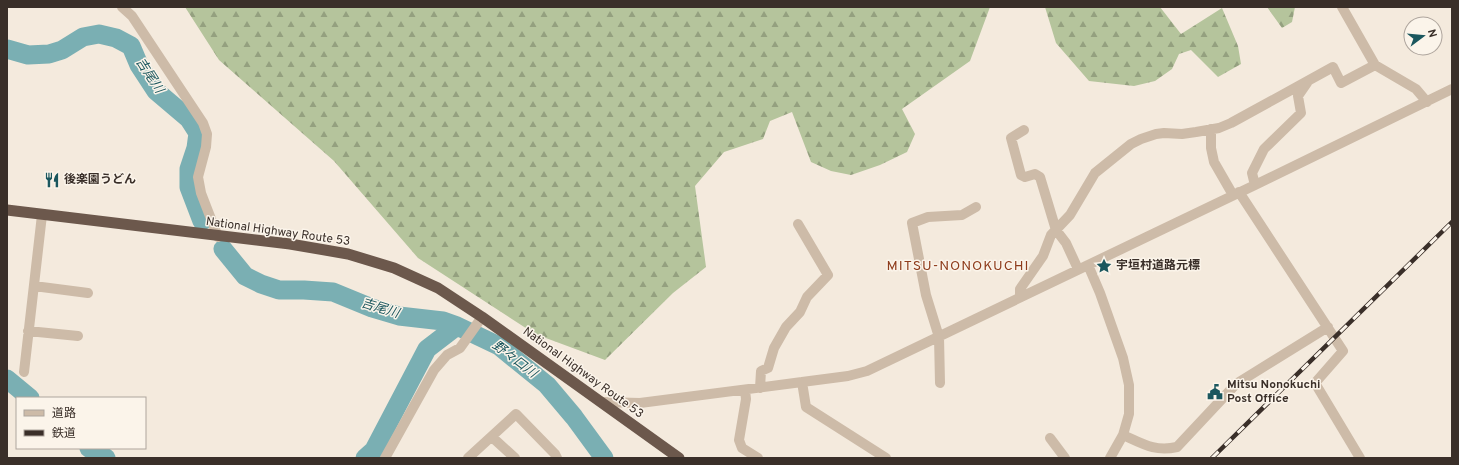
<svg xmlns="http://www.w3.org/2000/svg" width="1459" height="465" font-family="Overpass,'Noto Sans JP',sans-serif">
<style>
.forest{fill:url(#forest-firs)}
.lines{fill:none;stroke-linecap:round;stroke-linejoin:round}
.river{stroke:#7aafb3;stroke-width:19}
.minor{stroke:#cdbba8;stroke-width:10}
.trunk{stroke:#6c584c;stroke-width:11}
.rail-casing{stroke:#3a2f29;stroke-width:4.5}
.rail{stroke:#fbf4ea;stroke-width:3;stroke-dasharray:9;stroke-linecap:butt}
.labels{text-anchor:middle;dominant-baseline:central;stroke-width:3;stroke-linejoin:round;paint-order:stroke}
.poi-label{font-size:12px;font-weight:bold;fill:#3a2f29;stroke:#fbf4ea;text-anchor:start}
.street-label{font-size:12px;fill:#3a2f29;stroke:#fbf4ea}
.water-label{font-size:13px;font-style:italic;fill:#1b575e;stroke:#fbf4ea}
.quarter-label{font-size:14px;letter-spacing:1px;fill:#8e3c1c;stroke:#fbf4ea}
</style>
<defs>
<pattern id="forest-firs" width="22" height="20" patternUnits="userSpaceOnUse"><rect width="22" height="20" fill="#b5c49c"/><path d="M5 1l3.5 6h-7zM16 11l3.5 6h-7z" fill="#94a07f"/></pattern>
</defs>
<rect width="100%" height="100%" fill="#f4eadd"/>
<path class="forest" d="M185,7H990L970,61L902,109L915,134L907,152L880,165L851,175L831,171L811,162L792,112L770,121L763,139L724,152L695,186L706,267L673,293L605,360L535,334L418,258L334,161L219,60Z
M1045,7H1160L1181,34L1222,8L1238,46L1241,64L1218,77L1191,50L1179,54L1172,69L1155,81L1134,86L1089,81L1056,43Z
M1267,7H1295L1292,22L1282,28Z"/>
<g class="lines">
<path class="river" d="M7,49L28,55L49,54L62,50L83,37L99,34L116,38L131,46L139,65L156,91L189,119L198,133L196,148L189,169V187L202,221
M223,249L245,276L261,284L279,290H304L333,292L372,308L399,316L443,321L457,326L499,346L547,385L574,417L604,458
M7,379L30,398
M89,448L106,458
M365,458L374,450L427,349L457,326"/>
<path class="minor" d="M122,7L132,16L203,123L207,134L206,147L198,177L201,193L218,237
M1342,7L1375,65
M1211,129V148L1214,162L1233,195
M1024,130L1011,138L1021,175L1025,177L1035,174L1040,177L1056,230L1066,243L1078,269
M1255,185L1252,173L1264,149L1301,113L1298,96L1307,83
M1239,192L1343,351L1315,383L1360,458
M1088,265L1100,293L1123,358L1129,385V414L1123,435L1110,458
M34,286L88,293
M1020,297V289L1043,256L1051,235L1070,215L1095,173L1131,144L1141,139L1156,134L1164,133L1182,134L1196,132L1219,128L1231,123L1333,67L1341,83L1375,65L1416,89L1427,102
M28,331L78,336
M24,372L42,215
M802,382L806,407L886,458
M940,383L939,337L926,295L912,223L928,217L962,215L976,207
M760,388L761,371L768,368L774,348L786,327L800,312L807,297L828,275L798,224
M745,390L746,399L739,440L742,448L758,458
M602,402L640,403L802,382L848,376L867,371L1255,185L1452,89
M1123,435C1143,444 1155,452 1177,447L1236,384L1328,327
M492,437L515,458
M1050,438L1065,458
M385,458L434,370L447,355L460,348L482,317
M468,458L516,414L555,454L557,458"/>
<path class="trunk" d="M7,210L290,244L348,254L394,268L438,288L482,317L679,458"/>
<defs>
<path id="rail" d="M1212,458L1452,222"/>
</defs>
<use href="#rail" class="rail-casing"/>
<use href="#rail" class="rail"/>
</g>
<defs>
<symbol id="restaurant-bare" viewBox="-9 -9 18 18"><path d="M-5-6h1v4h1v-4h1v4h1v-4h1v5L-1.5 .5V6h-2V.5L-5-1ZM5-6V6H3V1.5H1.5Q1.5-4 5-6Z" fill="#1b575e" stroke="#fbf4ea" stroke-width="2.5" paint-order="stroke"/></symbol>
<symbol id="sight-bare" viewBox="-9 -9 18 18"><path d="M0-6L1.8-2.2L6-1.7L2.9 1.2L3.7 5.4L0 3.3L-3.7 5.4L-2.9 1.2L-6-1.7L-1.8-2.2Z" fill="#1b575e" stroke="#fbf4ea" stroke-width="2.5" paint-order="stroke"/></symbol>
<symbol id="civic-bare" viewBox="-9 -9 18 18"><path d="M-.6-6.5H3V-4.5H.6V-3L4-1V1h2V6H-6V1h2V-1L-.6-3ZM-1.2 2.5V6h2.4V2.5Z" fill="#1b575e" stroke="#fbf4ea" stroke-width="2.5" paint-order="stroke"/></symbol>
</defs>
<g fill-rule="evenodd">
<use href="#restaurant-bare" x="41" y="169" width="22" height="22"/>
<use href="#sight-bare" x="1093" y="255" width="22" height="22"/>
<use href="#civic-bare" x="1204" y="381" width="22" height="22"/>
</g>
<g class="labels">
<g class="poi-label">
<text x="64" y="180">後楽園うどん</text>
<text x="1116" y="266">宇垣村道路元標</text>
<text x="1227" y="385">Mitsu Nonokuchi<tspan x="1227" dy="14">Post Office</tspan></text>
</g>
<g class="street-label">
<text transform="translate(278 232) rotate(8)">National Highway Route 53</text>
<text transform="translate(583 373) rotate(36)">National Highway Route 53</text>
</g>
<g class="water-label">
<text transform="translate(149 76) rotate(57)">吉尾川</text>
<text transform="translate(380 309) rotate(17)">吉尾川</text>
<text transform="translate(514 360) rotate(37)">野々口川</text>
</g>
<g class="quarter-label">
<text x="958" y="266">MITSU-NONOKUCHI</text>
</g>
</g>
<rect width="1459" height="465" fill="none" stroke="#3a2f29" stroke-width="16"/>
<rect x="16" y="397" width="130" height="52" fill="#fbf4ea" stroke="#aea59d"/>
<rect x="24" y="410" width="20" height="6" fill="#cdbba8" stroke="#aea59d"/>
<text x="52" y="417" font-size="12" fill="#3a2f29">道路</text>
<rect x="24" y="430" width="20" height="6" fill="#3a2f29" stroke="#aea59d"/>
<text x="52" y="437" font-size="12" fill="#3a2f29">鉄道</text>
<g transform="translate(1423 36) rotate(74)"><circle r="19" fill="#fbf4ea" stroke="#aea59d"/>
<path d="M0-3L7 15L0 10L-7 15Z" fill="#1b575e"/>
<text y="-6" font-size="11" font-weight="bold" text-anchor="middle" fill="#3a2f29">N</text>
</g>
</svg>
